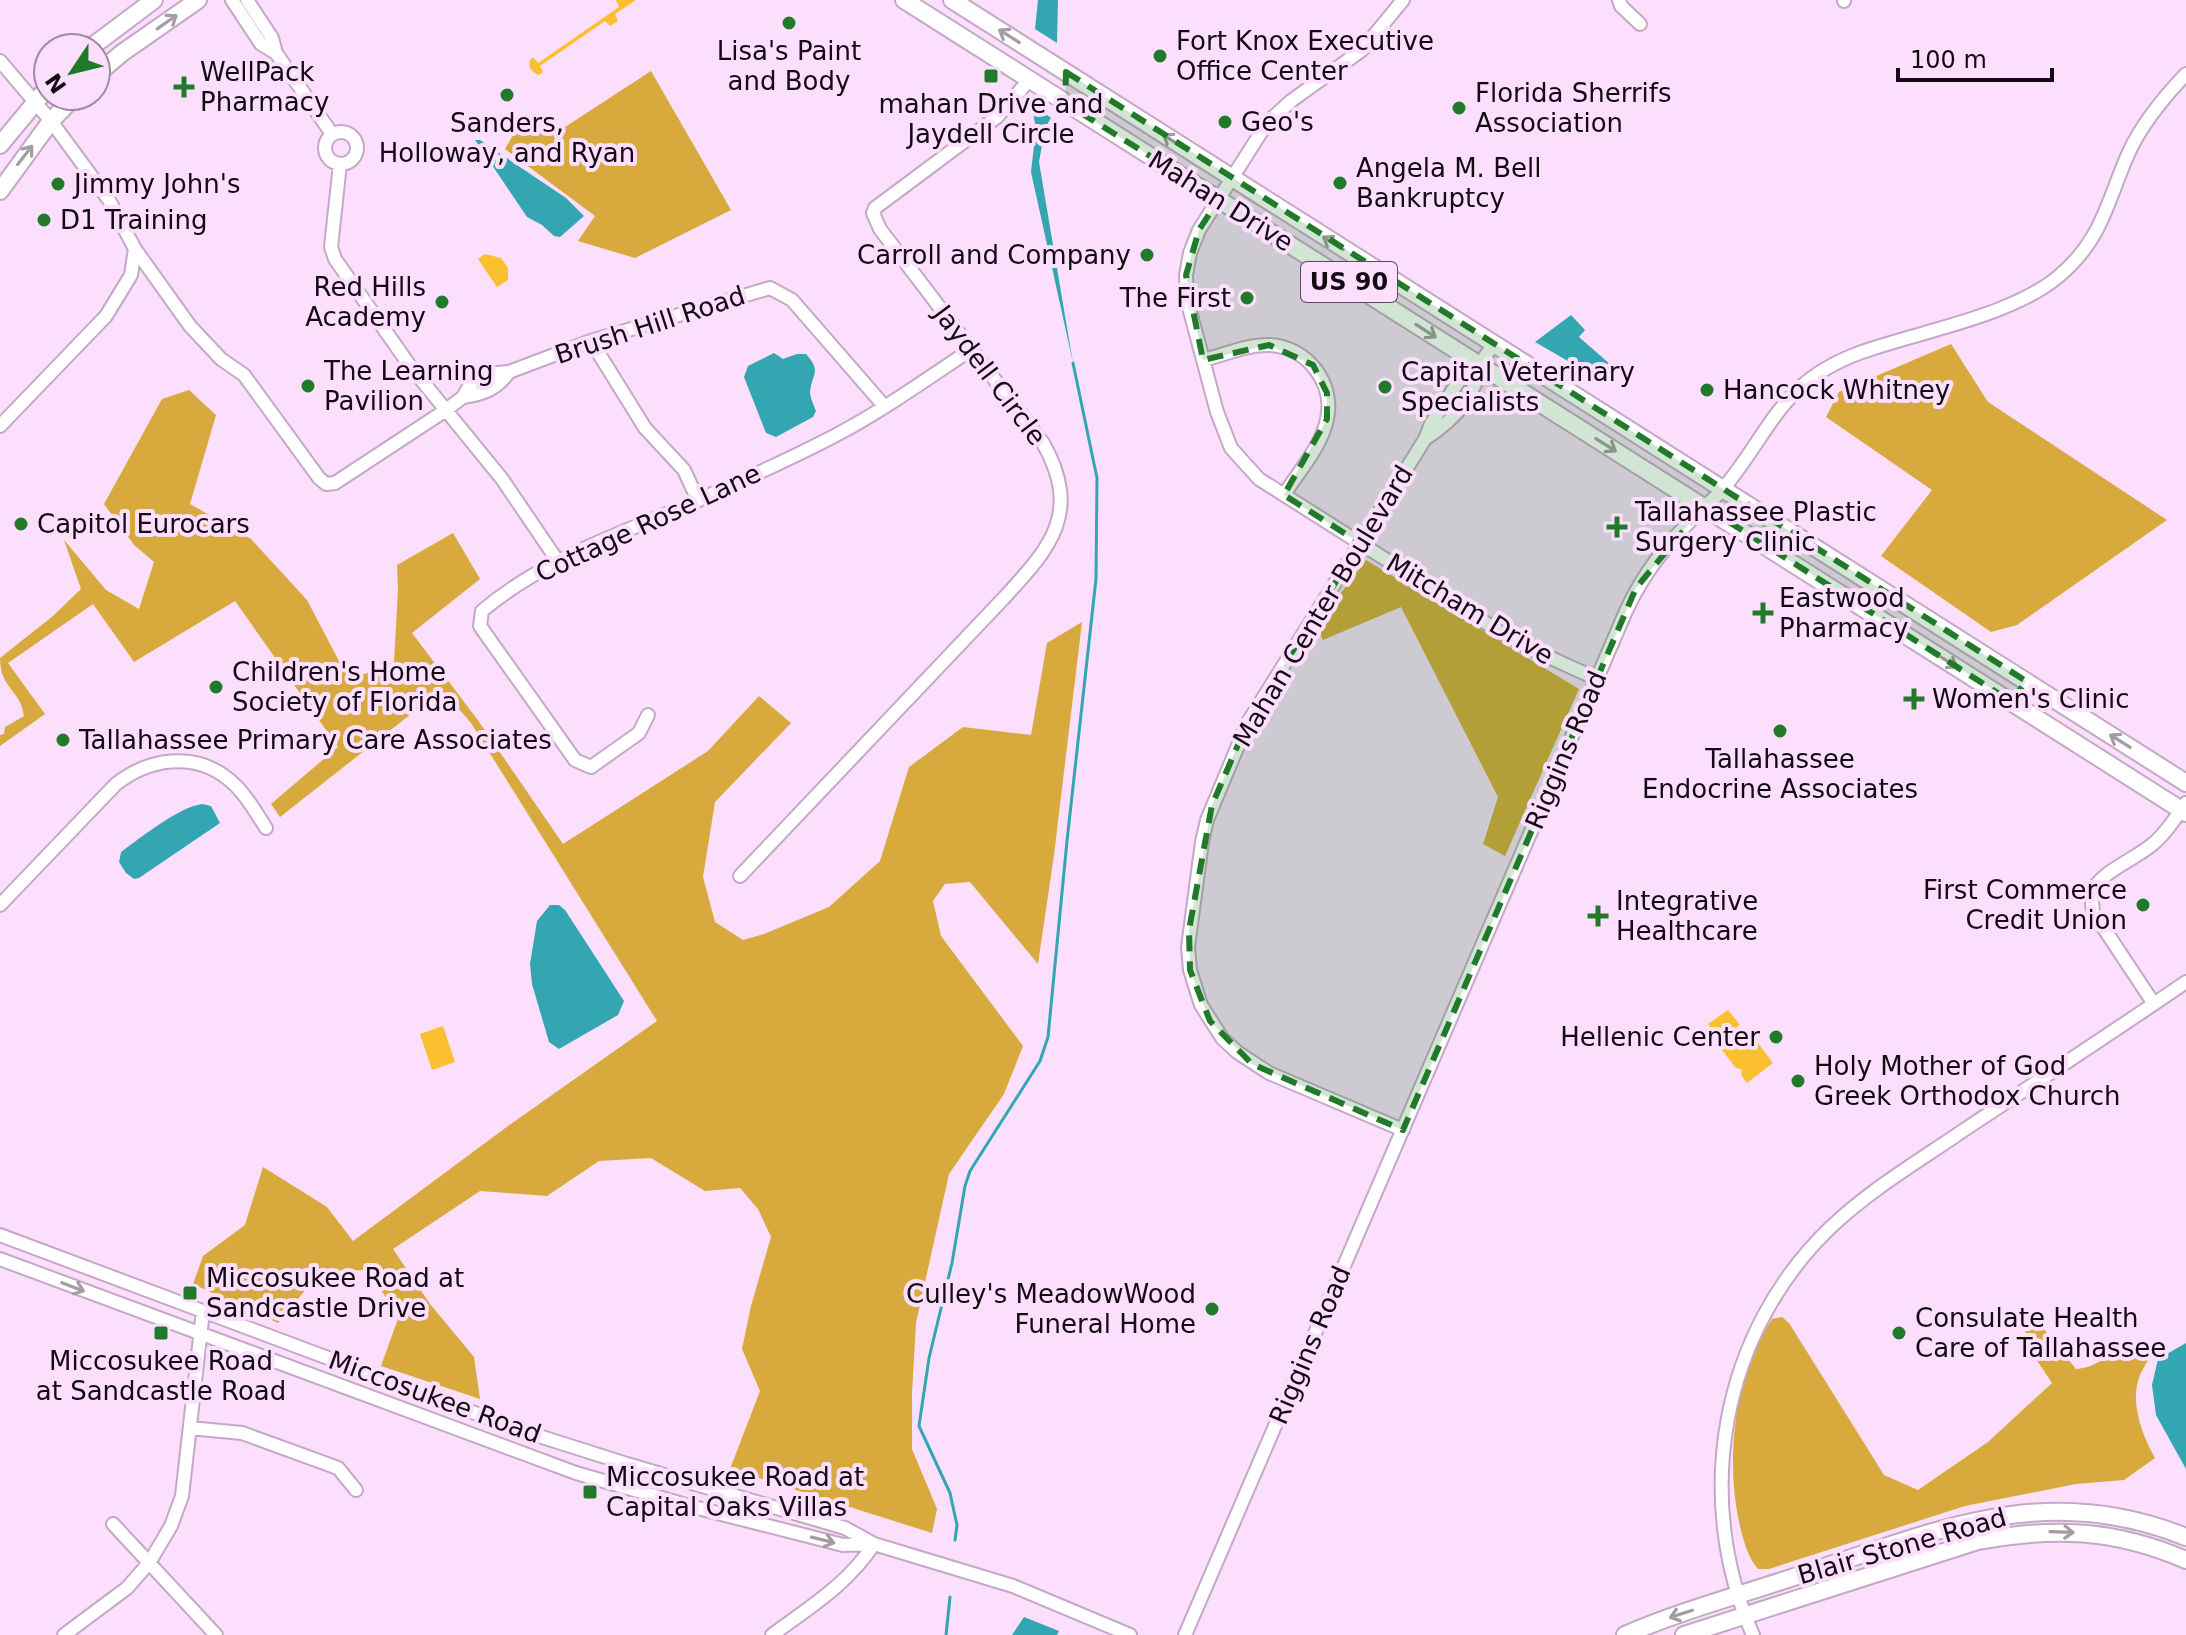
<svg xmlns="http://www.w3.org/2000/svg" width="2186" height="1635" font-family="'DejaVu Sans',sans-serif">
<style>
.green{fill:#fac030}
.forest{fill:#d8a93c}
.water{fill:#33a6b1}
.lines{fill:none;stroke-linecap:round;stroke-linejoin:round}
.stream{stroke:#33a6b1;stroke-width:3}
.minor-casing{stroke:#c4a9c6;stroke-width:16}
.major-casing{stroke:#c4a9c6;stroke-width:20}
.minor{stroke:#fff;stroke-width:12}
.major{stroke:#fff;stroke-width:16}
.oneway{stroke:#a19da1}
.marked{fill:#207a29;fill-opacity:0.2;stroke:#207a29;stroke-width:6;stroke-dasharray:16 10;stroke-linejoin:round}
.poi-dot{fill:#207a29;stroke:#fbdffd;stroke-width:3}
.labels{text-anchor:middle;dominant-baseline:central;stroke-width:8;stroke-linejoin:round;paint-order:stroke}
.shield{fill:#fbdffd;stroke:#594b5b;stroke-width:2}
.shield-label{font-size:24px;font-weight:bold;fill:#140b15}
.poi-label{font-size:26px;fill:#140b15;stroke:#fbdffd;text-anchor:start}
.street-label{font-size:26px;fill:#140b15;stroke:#fbdffd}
</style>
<rect width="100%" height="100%" fill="#fbdffd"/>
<path class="green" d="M616,0H636L615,14L618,21L610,26L605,21L540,66L543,72L539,75C533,73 527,67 530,60L533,57L538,63L619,7Z
M485,254L501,258L508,268V280L497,287L478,259Z
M1728,1010L1740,1025L1720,1039L1708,1024Z
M443,1026L455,1062L432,1070L420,1034Z
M1739,1030L1749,1043L1755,1039L1773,1063L1747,1083L1741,1075L1742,1070L1735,1067L1719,1046Z"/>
<path class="forest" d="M651,71L731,210L635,258L578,241L595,216L505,149L520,123L565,127Z
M1951,344L1988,402L2167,520L2017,625L1991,632L1881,556L1932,490L1826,417L1839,392Z
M189,390L216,415L190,504L251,539L307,600L339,661L362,675L394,662L398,590L397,565L453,533L480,579L412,633L477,719L563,844L708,751L759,696L791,723L715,802L703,877L715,922L743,940L764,934L829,907L880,861L909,767L963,727L1031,735L1047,643L1082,622L1054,855L1038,964L970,882L945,884L933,901L941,936L1023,1046L1004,1094L949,1174L916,1323L912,1393V1449L937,1509L932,1533L730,1469L760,1391L742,1349L751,1306L771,1237L758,1209L740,1188L705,1191L651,1158L599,1161L547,1196L480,1191L393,1249L430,1304L474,1357L480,1399L381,1366L399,1316L367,1270L321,1271L278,1323L193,1284L203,1256L245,1225L263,1167L327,1207L353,1241L508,1126L657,1021L471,723L446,694L425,703L280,817L271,804L338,747L235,601L134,662L93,604L8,663L45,714L0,746V735L4,734L5,727L24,716C21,690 0,689 0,658L53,616L81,589L64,540L106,590L139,609L154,562L134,545L104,504L162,399Z
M1366,560L1579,689L1505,856L1483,844L1498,797L1401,607L1323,640L1316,626Z
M1782,1317L1789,1323L1884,1475L1918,1490L1988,1442L2052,1383L2022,1338L2029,1327L2040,1324L2076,1369C2099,1368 2114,1348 2137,1343L2143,1346L2150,1357C2146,1364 2140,1373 2138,1381C2131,1406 2143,1437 2155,1458L2124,1480L2076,1484L1965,1506L1769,1569H1758C1746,1555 1742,1535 1738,1517C1726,1453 1735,1375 1772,1319Z"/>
<path class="water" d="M1038,0H1058L1057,43L1035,29Z
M1031,103L1051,118L1045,128L1039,162L1073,363L1031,172L1036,128Z
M475,140H480L566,198L584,216L560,237L554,236L542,225L527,217Z
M1571,315L1585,330L1579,337L1611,365L1599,379L1535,342Z
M774,353L783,359L797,354H806C822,372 812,373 810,392C810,397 814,406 816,411L813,417L776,437L766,433L744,377L748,366Z
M202,804L211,806L220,823L139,878L134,879L126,873L119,862L121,852C140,838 179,807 202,804Z
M550,905H559L565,910L624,1001L618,1015L559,1049L549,1042L532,984L530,964L537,921Z
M2186,1343V1469L2156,1415L2152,1385L2158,1359Z
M1024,1617L1059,1631L1057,1635H1012Z"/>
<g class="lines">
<path class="stream" d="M955,1540L957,1525L950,1493L919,1426L929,1358L952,1263L965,1186L970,1171L1040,1061L1048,1037L1067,841L1096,579L1097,478L1073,363
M946,1635L950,1597"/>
<defs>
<path id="minor" d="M232,0L261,44L276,53
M247,0L272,38L276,53L332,134
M1403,0L1362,50L1291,101L1267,123L1199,230L1190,253L1186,275L1187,300L1217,412L1231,448L1259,479L1497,630L1529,648L1597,679
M1619,0L1621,6L1640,24
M1844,0V1
M0,61L51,121L109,200L135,249L190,326L221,359L244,375L319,478L326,484L335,483L446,410L463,397L470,385L485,374L509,372L591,341L770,288L792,300L885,407
M325 148a16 16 0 1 1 32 0a16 16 0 1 1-32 0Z
M340,164L331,247L335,259L410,366L502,479L557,560
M591,341L645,428L684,470L698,500
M1203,360C1224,355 1248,344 1270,345C1307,347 1335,383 1327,419C1322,446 1298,472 1284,495
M463,397C484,394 497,389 509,372
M0,426L106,316L131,275L135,249
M1425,439C1451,422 1477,398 1479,365
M648,715L639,733L591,767L575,760L480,626L482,611C546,557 624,533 699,500C745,479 793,458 838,434C885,409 928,378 972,349
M740,876L1002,600C1049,549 1083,514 1043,443L880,229L873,213L875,208L997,117L1029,80
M0,905L116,784C148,759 193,751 227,778C244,791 255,811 266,828
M2154,1004L2093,912L2091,893C2102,870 2135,860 2154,843C2167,832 2176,817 2186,803
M1403,1130L1269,1073L1237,1052L1222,1038L1201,1005L1190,970L1188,947L1202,842L1207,820L1247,724L1425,439L1431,424L1464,373L1479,365L1494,344
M0,1235L520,1430L627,1464L845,1528L874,1544L1013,1586L1130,1635
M0,1259L576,1473L686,1505L843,1545L871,1544
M190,1428L242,1433L338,1468L356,1490
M113,1524L216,1635
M64,1635L127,1588L149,1563L171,1526L182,1496L203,1311
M772,1635C810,1607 848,1584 874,1544
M1185,1635L1626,611C1644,572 1667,544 1697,514C1705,505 1716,498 1723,489C1772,430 1780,381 1862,352C1921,331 2012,316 2059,276C2103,239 2107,201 2129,152C2143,122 2164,97 2186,74
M1753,1635C1692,1497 1721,1332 1831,1227C1871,1189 1919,1161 1964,1130C2038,1081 2113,1032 2186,982"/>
<path id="major" d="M904,0L2186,813
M952,0L2186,783
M90,48L154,0
M96,75L122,53L198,0
M0,145L48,87
M0,191L51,121L75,96
M1625,1635C1682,1610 1744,1594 1803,1574C1937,1531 2045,1480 2186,1537
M1684,1635L1978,1541C2053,1527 2114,1529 2186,1560"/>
</defs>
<use href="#minor" class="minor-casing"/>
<use href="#major" class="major-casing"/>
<use href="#minor" class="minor"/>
<use href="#major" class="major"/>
</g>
<defs><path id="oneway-shaft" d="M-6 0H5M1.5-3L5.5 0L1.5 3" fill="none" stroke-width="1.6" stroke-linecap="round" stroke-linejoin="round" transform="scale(2)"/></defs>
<g class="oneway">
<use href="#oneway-shaft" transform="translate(167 22) rotate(-35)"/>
<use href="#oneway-shaft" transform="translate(1009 36) rotate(-148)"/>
<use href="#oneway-shaft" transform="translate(1173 141) rotate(-147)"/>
<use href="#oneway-shaft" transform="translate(25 155) rotate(-52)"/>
<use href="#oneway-shaft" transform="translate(1333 243) rotate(-148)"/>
<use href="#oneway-shaft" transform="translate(1426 331) rotate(33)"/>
<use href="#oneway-shaft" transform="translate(1606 445) rotate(32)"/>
<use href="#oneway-shaft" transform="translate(1947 661) rotate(32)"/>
<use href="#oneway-shaft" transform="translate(2120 741) rotate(-148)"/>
<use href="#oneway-shaft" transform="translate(73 1287) rotate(21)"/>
<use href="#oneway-shaft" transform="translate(2062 1532) rotate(2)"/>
<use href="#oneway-shaft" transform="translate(823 1540) rotate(14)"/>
<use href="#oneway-shaft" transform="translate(1681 1614) rotate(162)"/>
</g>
<path class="marked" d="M1066,72L2026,681L2012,702L1704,506L1636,588L1403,1130L1252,1064L1210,1021L1190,970L1189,930L1212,805L1247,724L1360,543L1284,495L1327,419V393L1313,365L1269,345L1203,360L1186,275L1199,230L1219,199L1065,103Z"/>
<g class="poi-dot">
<circle cx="789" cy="23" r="8"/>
<circle cx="1160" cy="56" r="8"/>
<rect x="983" y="68" width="16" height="16" rx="4"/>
<path d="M180 75h8v8h8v8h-8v8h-8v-8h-8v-8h8z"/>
<circle cx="507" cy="95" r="8"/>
<circle cx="1459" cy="108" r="8"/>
<circle cx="1225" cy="122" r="8"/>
<circle cx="1340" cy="183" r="8"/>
<circle cx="58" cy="184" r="8"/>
<circle cx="44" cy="220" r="8"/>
<circle cx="1147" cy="255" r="8"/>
<circle cx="1247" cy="298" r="8"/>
<circle cx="442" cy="302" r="8"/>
<circle cx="308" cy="386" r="8"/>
<circle cx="1385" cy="387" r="8"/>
<circle cx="1707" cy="390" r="8"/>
<circle cx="21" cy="524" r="8"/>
<path d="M1613 515h8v8h8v8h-8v8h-8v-8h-8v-8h8z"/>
<path d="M1759 601h8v8h8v8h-8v8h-8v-8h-8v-8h8z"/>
<circle cx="216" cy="687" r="8"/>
<path d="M1910 687h8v8h8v8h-8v8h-8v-8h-8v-8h8z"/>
<circle cx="1780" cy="731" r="8"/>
<circle cx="63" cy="740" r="8"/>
<circle cx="2143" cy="905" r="8"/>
<path d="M1594 904h8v8h8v8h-8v8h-8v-8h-8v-8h8z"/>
<circle cx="1776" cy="1037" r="8"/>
<circle cx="1798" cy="1081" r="8"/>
<rect x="182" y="1285" width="16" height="16" rx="4"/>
<circle cx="1212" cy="1309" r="8"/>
<rect x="153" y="1325" width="16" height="16" rx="4"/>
<circle cx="1899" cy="1333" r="8"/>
<rect x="582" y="1484" width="16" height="16" rx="4"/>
</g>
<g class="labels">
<rect class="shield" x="1301" y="262" width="96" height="40" rx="6"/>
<g class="shield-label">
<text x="1349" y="282">US 90</text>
</g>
<g class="poi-label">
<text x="1176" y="41">Fort Knox Executive<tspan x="1176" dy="30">Office Center</tspan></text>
<text x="789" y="51" text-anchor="middle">Lisa's Paint<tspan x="789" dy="30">and Body</tspan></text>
<text x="200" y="72">WellPack<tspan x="200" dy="30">Pharmacy</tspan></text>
<text x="1475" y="93">Florida Sherrifs<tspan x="1475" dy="30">Association</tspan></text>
<text x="991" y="104" text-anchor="middle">mahan Drive and<tspan x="991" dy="30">Jaydell Circle</tspan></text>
<text x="1241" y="122">Geo's</text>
<text x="507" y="123" text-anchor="middle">Sanders,<tspan x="507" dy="30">Holloway, and Ryan</tspan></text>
<text x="1356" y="168">Angela M. Bell<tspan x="1356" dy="30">Bankruptcy</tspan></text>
<text x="74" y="184">Jimmy John's</text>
<text x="60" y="220">D1 Training</text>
<text x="1131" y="255" text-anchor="end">Carroll and Company</text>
<text x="426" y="287" text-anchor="end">Red Hills<tspan x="426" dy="30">Academy</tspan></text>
<text x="1231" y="298" text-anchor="end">The First</text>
<text x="324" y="371">The Learning<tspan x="324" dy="30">Pavilion</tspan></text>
<text x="1401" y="372">Capital Veterinary<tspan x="1401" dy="30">Specialists</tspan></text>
<text x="1723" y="390">Hancock Whitney</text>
<text x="1635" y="512">Tallahassee Plastic<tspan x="1635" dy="30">Surgery Clinic</tspan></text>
<text x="37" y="524">Capitol Eurocars</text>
<text x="1779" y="598">Eastwood<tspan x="1779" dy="30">Pharmacy</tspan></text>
<text x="232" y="672">Children's Home<tspan x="232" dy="30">Society of Florida</tspan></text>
<text x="1932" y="699">Women's Clinic</text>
<text x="79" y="740">Tallahassee Primary Care Associates</text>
<text x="1780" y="759" text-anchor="middle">Tallahassee<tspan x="1780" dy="30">Endocrine Associates</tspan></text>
<text x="2127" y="890" text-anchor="end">First Commerce<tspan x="2127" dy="30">Credit Union</tspan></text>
<text x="1616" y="901">Integrative<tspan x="1616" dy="30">Healthcare</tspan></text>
<text x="1760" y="1037" text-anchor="end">Hellenic Center</text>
<text x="1814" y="1066">Holy Mother of God<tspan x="1814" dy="30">Greek Orthodox Church</tspan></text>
<text x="206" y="1278">Miccosukee Road at<tspan x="206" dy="30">Sandcastle Drive</tspan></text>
<text x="1196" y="1294" text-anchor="end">Culley's MeadowWood<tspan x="1196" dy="30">Funeral Home</tspan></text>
<text x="1915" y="1318">Consulate Health<tspan x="1915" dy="30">Care of Tallahassee</tspan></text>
<text x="161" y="1361" text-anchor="middle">Miccosukee Road<tspan x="161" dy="30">at Sandcastle Road</tspan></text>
<text x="606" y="1477">Miccosukee Road at<tspan x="606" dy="30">Capital Oaks Villas</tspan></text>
</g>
<g class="street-label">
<text transform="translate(1221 201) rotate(32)">Mahan Drive</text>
<text transform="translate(650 325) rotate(-18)">Brush Hill Road</text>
<text transform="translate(990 375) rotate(53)">Jaydell Circle</text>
<text transform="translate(648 523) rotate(-25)">Cottage Rose Lane</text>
<text transform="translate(1323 606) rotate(-59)">Mahan Center Boulevard</text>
<text transform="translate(1470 609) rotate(31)">Mitcham Drive</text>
<text transform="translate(1566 750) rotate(-67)">Riggins Road</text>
<text transform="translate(1310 1345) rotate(-67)">Riggins Road</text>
<text transform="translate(435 1397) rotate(20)">Miccosukee Road</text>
<text transform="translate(1902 1546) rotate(-16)">Blair Stone Road</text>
</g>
</g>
<g transform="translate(72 72) rotate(235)"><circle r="38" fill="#fbdffd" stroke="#9f8aa0" stroke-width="2"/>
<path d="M0-6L14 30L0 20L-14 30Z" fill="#207a29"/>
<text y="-12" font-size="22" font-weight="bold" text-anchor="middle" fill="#140b15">N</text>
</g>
<path d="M1898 68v12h154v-12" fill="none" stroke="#140b15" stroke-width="4"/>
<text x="1910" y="68" font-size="24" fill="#140b15" stroke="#fbdffd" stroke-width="6" paint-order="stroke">100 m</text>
</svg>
